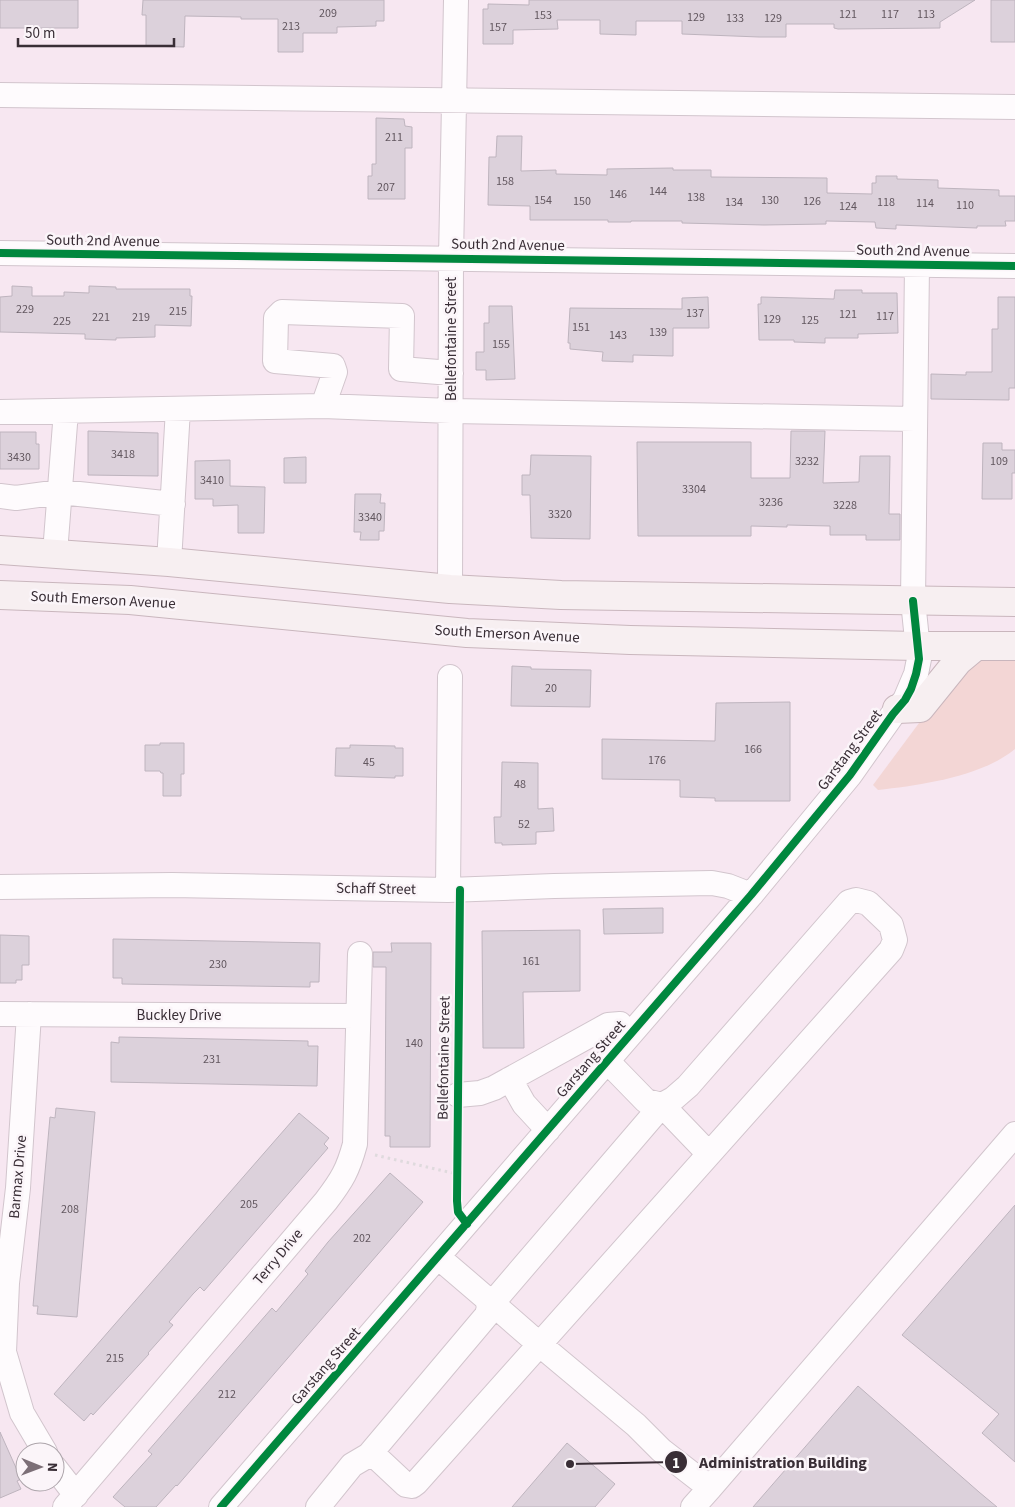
<svg xmlns="http://www.w3.org/2000/svg" width="1015" height="1507" font-family="'Source Sans 3',sans-serif">
<style>
.green{fill:#f3d6d5}
.building{fill:#dcd1db;stroke:#beb4be}
.lines{fill:none;stroke-linecap:round;stroke-linejoin:round}
.minor-casing{stroke:#d2c5cd;stroke-width:26}
.major-casing{stroke:#c9b6bd;stroke-width:30}
.path{stroke:#dfdadd;stroke-width:3;stroke-dasharray:2.5 4;stroke-linecap:butt}
.minor{stroke:#fefbfd;stroke-width:24}
.major{stroke:#f7eff1;stroke-width:28}
.cycleway-casing{stroke:#fbf5f9;stroke-width:11}
.cycleway{stroke:#00873e;stroke-width:8}
.labels{text-anchor:middle;dominant-baseline:central;stroke-width:5;stroke-linejoin:round;paint-order:stroke}
.number-label{font-size:12px;fill:#62575f}
.street-label{font-size:15px;fill:#392e36;stroke:#fbf5f9}
.leader{fill:none;stroke:#392e36;stroke-width:2}
.callout-dot{fill:#392e36;stroke:#fbf5f9;stroke-width:2}
.mark-label{font-size:15px;text-anchor:middle;font-weight:bold;fill:#fff}
.callout-label{font-size:16px;text-anchor:middle;font-weight:bold;fill:#392e36;stroke:#fbf5f9;stroke-width:5;stroke-linejoin:round;paint-order:stroke}
</style>
<rect width="100%" height="100%" fill="#f7e7f1"/>
<path class="green" d="M977,659L1015,661V749C981,777 921,785 878,790L873,785L922,719Z"/>
<path class="building" d="M0,0H78V28H0Z
M143,0H384V21H376V26L337,27V33H303V52H278V19H241V17L185,16L184,47L146,46V15H142Z
M529,0H975L940,22V28L838,29L834,28V24H786V37H759L682,34V21H636V35L600,34V20H557L558,29L513,30V44H483V9H488V4L529,5Z
M991,0H1015V42H991Z
M376,118L404,119L405,126L412,127V148H405V199H368V176H372V164H376Z
M497,136H522L521,171L556,170V174L607,175V169L673,168V170H711V177L827,178V193L872,194V183H876V176H897V179L938,180V188L999,190V196H1015V221H1005L1006,226H977V228L896,225V229L876,228L875,222L826,221V224L764,225L682,223V221H631V222H608V220H530V206L488,205L489,157H496Z
M12,286L32,287V296H64V292L89,293V286L116,287V289H190V296H192L191,326L155,325V337L116,338V340L85,339V334L0,332V297L12,296Z
M835,290H862V293H897L898,333L858,334V338H825V343L794,342V340H759L758,304H761V297L834,299Z
M708,297L709,328H673V356L633,355V362L602,361L603,352L570,349V343H568L570,308L682,309V298Z
M998,297H1015V388H1009V400L931,399V374L966,375V372H992V329H998Z
M489,306H512L515,379L486,380V370H476V352H484V323H489Z
M88,431L158,433V476L88,475Z
M791,431H825L823,483L859,482L860,456H890L889,514H900V540H866V535H830V526L787,525V527L751,526V536H638L637,442H751V478H790Z
M0,432H36V444H39V469H0Z
M983,443H1002V450H1015V473H1012V499H982Z
M531,455L591,456L590,539L531,538L530,495H522V475H530Z
M306,457V483H284V458Z
M230,460V486L265,487L264,533H238V505L213,506V499H195V461Z
M355,494H381L380,503H385L384,531H379V540H360L361,532H354Z
M512,666L531,667V669L591,670L590,707L511,706Z
M790,702V801H715V798L680,797V780L602,779V739L715,741L716,703Z
M160,743H184V774H181V796H163V773H161L160,771H145V745H160Z
M350,745L395,746V748H403V776H395V778L335,776L336,748H350Z
M502,762L538,763V809L553,808L554,831L536,832V844L502,845V843H495L494,817H501Z
M663,908V933L604,934L603,909Z
M580,930V991L523,992L524,1048H483L482,931Z
M0,935L29,936V965H22V980H16V983H0Z
M113,939L320,943L319,982H310V987L122,984V978H113Z
M391,943H431L430,1147H390V1136H385L386,967H373V952H392Z
M119,1037L308,1041V1046H318L317,1086L111,1082V1042L119,1043Z
M56,1108L95,1112L77,1317L37,1314L38,1306H33L50,1117L55,1118Z
M299,1113L329,1138L324,1144L328,1148L204,1291L200,1287L193,1294L169,1322L173,1325L148,1353L149,1354L138,1366L93,1415L91,1413L84,1421L54,1394Z
M390,1173L423,1202L177,1486L176,1485L156,1507H125L113,1497L152,1454L148,1451L272,1308L276,1312L308,1274L305,1271L328,1242Z
M1015,1205V1462L982,1433L999,1414L902,1335Z
M858,1386L979,1492L997,1507H753Z
M0,1432L21,1479L17,1481L21,1489L0,1498Z
M567,1443L615,1484L595,1507H512Z"/>
<g class="lines">
<defs>
<path id="minor" d="M0,95L1015,107
M0,253L1015,266
M323,406L335,372L333,366L275,361L276,318L282,312L402,316L401,369L451,373
M0,412L323,406L451,411L915,419
M0,496L16,498L60,492L173,504
M55,553L66,411
M169,562L178,409
M450,589L451,258L456,0
M0,887L172,885L448,890L554,886L712,883L728,886L751,895
M448,890L450,677
M0,1014L358,1016
M29,1014L18,1188L7,1283L4,1352L22,1413L45,1452
M510,1079L524,1104L548,1130
M458,1095L480,1093L494,1088L608,1025L620,1024L628,1036
M492,1303L539,1344L636,1425L661,1450L710,1488L693,1507
M489,1307L662,1105L709,1154
M369,1455L487,1315L489,1307L487,1299L438,1257
M55,1468L76,1495
M710,1488L1015,1134
M65,1507L326,1201C342,1180 348,1170 355,1144L360,954
M221,1507L751,895L850,775L893,714L905,700L916,674L919,659L913,601L917,265
M318,1507L352,1465L369,1455L375,1456L406,1485L412,1486L416,1483L891,950L895,940L891,925L868,903L856,900L849,902L688,1086L673,1099L662,1105L646,1101L607,1061"/>
<path id="major" d="M0,550L169,562L450,589L561,595L1015,602
M0,595L130,600L467,633L630,640L917,646H1015
M897,709L920,708L958,661L976,646"/>
</defs>
<use href="#minor" class="minor-casing"/>
<use href="#major" class="major-casing"/>
<path class="path" d="M375,1155L457,1174"/>
<use href="#minor" class="minor"/>
<use href="#major" class="major"/>
<defs>
<path id="cycleway" d="M0,253L1015,266
M460,890L457,1201L458,1212L467,1224
M221,1507L751,895L850,775L893,714L905,700L911,689L916,674L919,659L913,601"/>
</defs>
<use href="#cycleway" class="cycleway-casing"/>
<use href="#cycleway" class="cycleway"/>
</g>
<g class="labels">
<g class="number-label">
<text x="328" y="13">209</text>
<text x="848" y="14">121</text>
<text x="890" y="14">117</text>
<text x="926" y="14">113</text>
<text x="543" y="15">153</text>
<text x="696" y="17">129</text>
<text x="735" y="18">133</text>
<text x="773" y="18">129</text>
<text x="291" y="26">213</text>
<text x="498" y="27">157</text>
<text x="394" y="137">211</text>
<text x="505" y="181">158</text>
<text x="386" y="187">207</text>
<text x="658" y="191">144</text>
<text x="618" y="194">146</text>
<text x="696" y="197">138</text>
<text x="543" y="200">154</text>
<text x="770" y="200">130</text>
<text x="582" y="201">150</text>
<text x="812" y="201">126</text>
<text x="734" y="202">134</text>
<text x="886" y="202">118</text>
<text x="925" y="203">114</text>
<text x="965" y="205">110</text>
<text x="848" y="206">124</text>
<text x="25" y="309">229</text>
<text x="178" y="311">215</text>
<text x="695" y="313">137</text>
<text x="848" y="314">121</text>
<text x="885" y="316">117</text>
<text x="101" y="317">221</text>
<text x="141" y="317">219</text>
<text x="772" y="319">129</text>
<text x="810" y="320">125</text>
<text x="62" y="321">225</text>
<text x="581" y="327">151</text>
<text x="658" y="332">139</text>
<text x="618" y="335">143</text>
<text x="501" y="344">155</text>
<text x="123" y="454">3418</text>
<text x="19" y="457">3430</text>
<text x="807" y="461">3232</text>
<text x="999" y="461">109</text>
<text x="212" y="480">3410</text>
<text x="694" y="489">3304</text>
<text x="771" y="502">3236</text>
<text x="845" y="505">3228</text>
<text x="560" y="514">3320</text>
<text x="370" y="517">3340</text>
<text x="551" y="688">20</text>
<text x="753" y="749">166</text>
<text x="657" y="760">176</text>
<text x="369" y="762">45</text>
<text x="520" y="784">48</text>
<text x="524" y="824">52</text>
<text x="531" y="961">161</text>
<text x="218" y="964">230</text>
<text x="414" y="1043">140</text>
<text x="212" y="1059">231</text>
<text x="249" y="1204">205</text>
<text x="70" y="1209">208</text>
<text x="362" y="1238">202</text>
<text x="115" y="1358">215</text>
<text x="227" y="1394">212</text>
</g>
<g class="street-label">
<text transform="translate(103 241) rotate(1)">South 2nd Avenue</text>
<text transform="translate(508 245) rotate(1)">South 2nd Avenue</text>
<text transform="translate(913 251) rotate(1)">South 2nd Avenue</text>
<text transform="translate(451 339) rotate(-90)">Bellefontaine Street</text>
<text transform="translate(103 600) rotate(3)">South Emerson Avenue</text>
<text transform="translate(507 634) rotate(3)">South Emerson Avenue</text>
<text transform="translate(850 750) rotate(-53)">Garstang Street</text>
<text transform="translate(376 889) rotate(1)">Schaff Street</text>
<text x="179" y="1015">Buckley Drive</text>
<text transform="translate(444 1058) rotate(-89)">Bellefontaine Street</text>
<text transform="translate(591 1059) rotate(-49)">Garstang Street</text>
<text transform="translate(18 1177) rotate(-85)">Barmax Drive</text>
<text transform="translate(278 1257) rotate(-50)">Terry Drive</text>
<text transform="translate(326 1366) rotate(-49)">Garstang Street</text>
</g>
</g>
<path class="leader" d="M570 1464L676 1462"/>
<g class="callout-dot">
<circle cx="570" cy="1464" r="5"/>
<circle cx="676" cy="1462" r="12"/>
</g>
<g class="mark-label">
<text x="676" y="1468">1</text>
</g>
<g class="callout-label">
<text x="783" y="1468">Administration Building</text>
</g>
<g transform="translate(40 1467) rotate(91)"><circle r="24" fill="#fbf5f9" stroke="#ada5ab"/>
<path d="M0-4L9 19L0 12L-9 19Z" fill="#7c6f77"/>
<text y="-8" font-size="14" font-weight="bold" text-anchor="middle" fill="#392e36">N</text>
</g>
<path d="M18 38v8h156v-8" fill="none" stroke="#392e36" stroke-width="2.5"/>
<text x="25" y="38" font-size="15" fill="#392e36" stroke="#fbf5f9" stroke-width="4" paint-order="stroke">50 m</text>
</svg>
